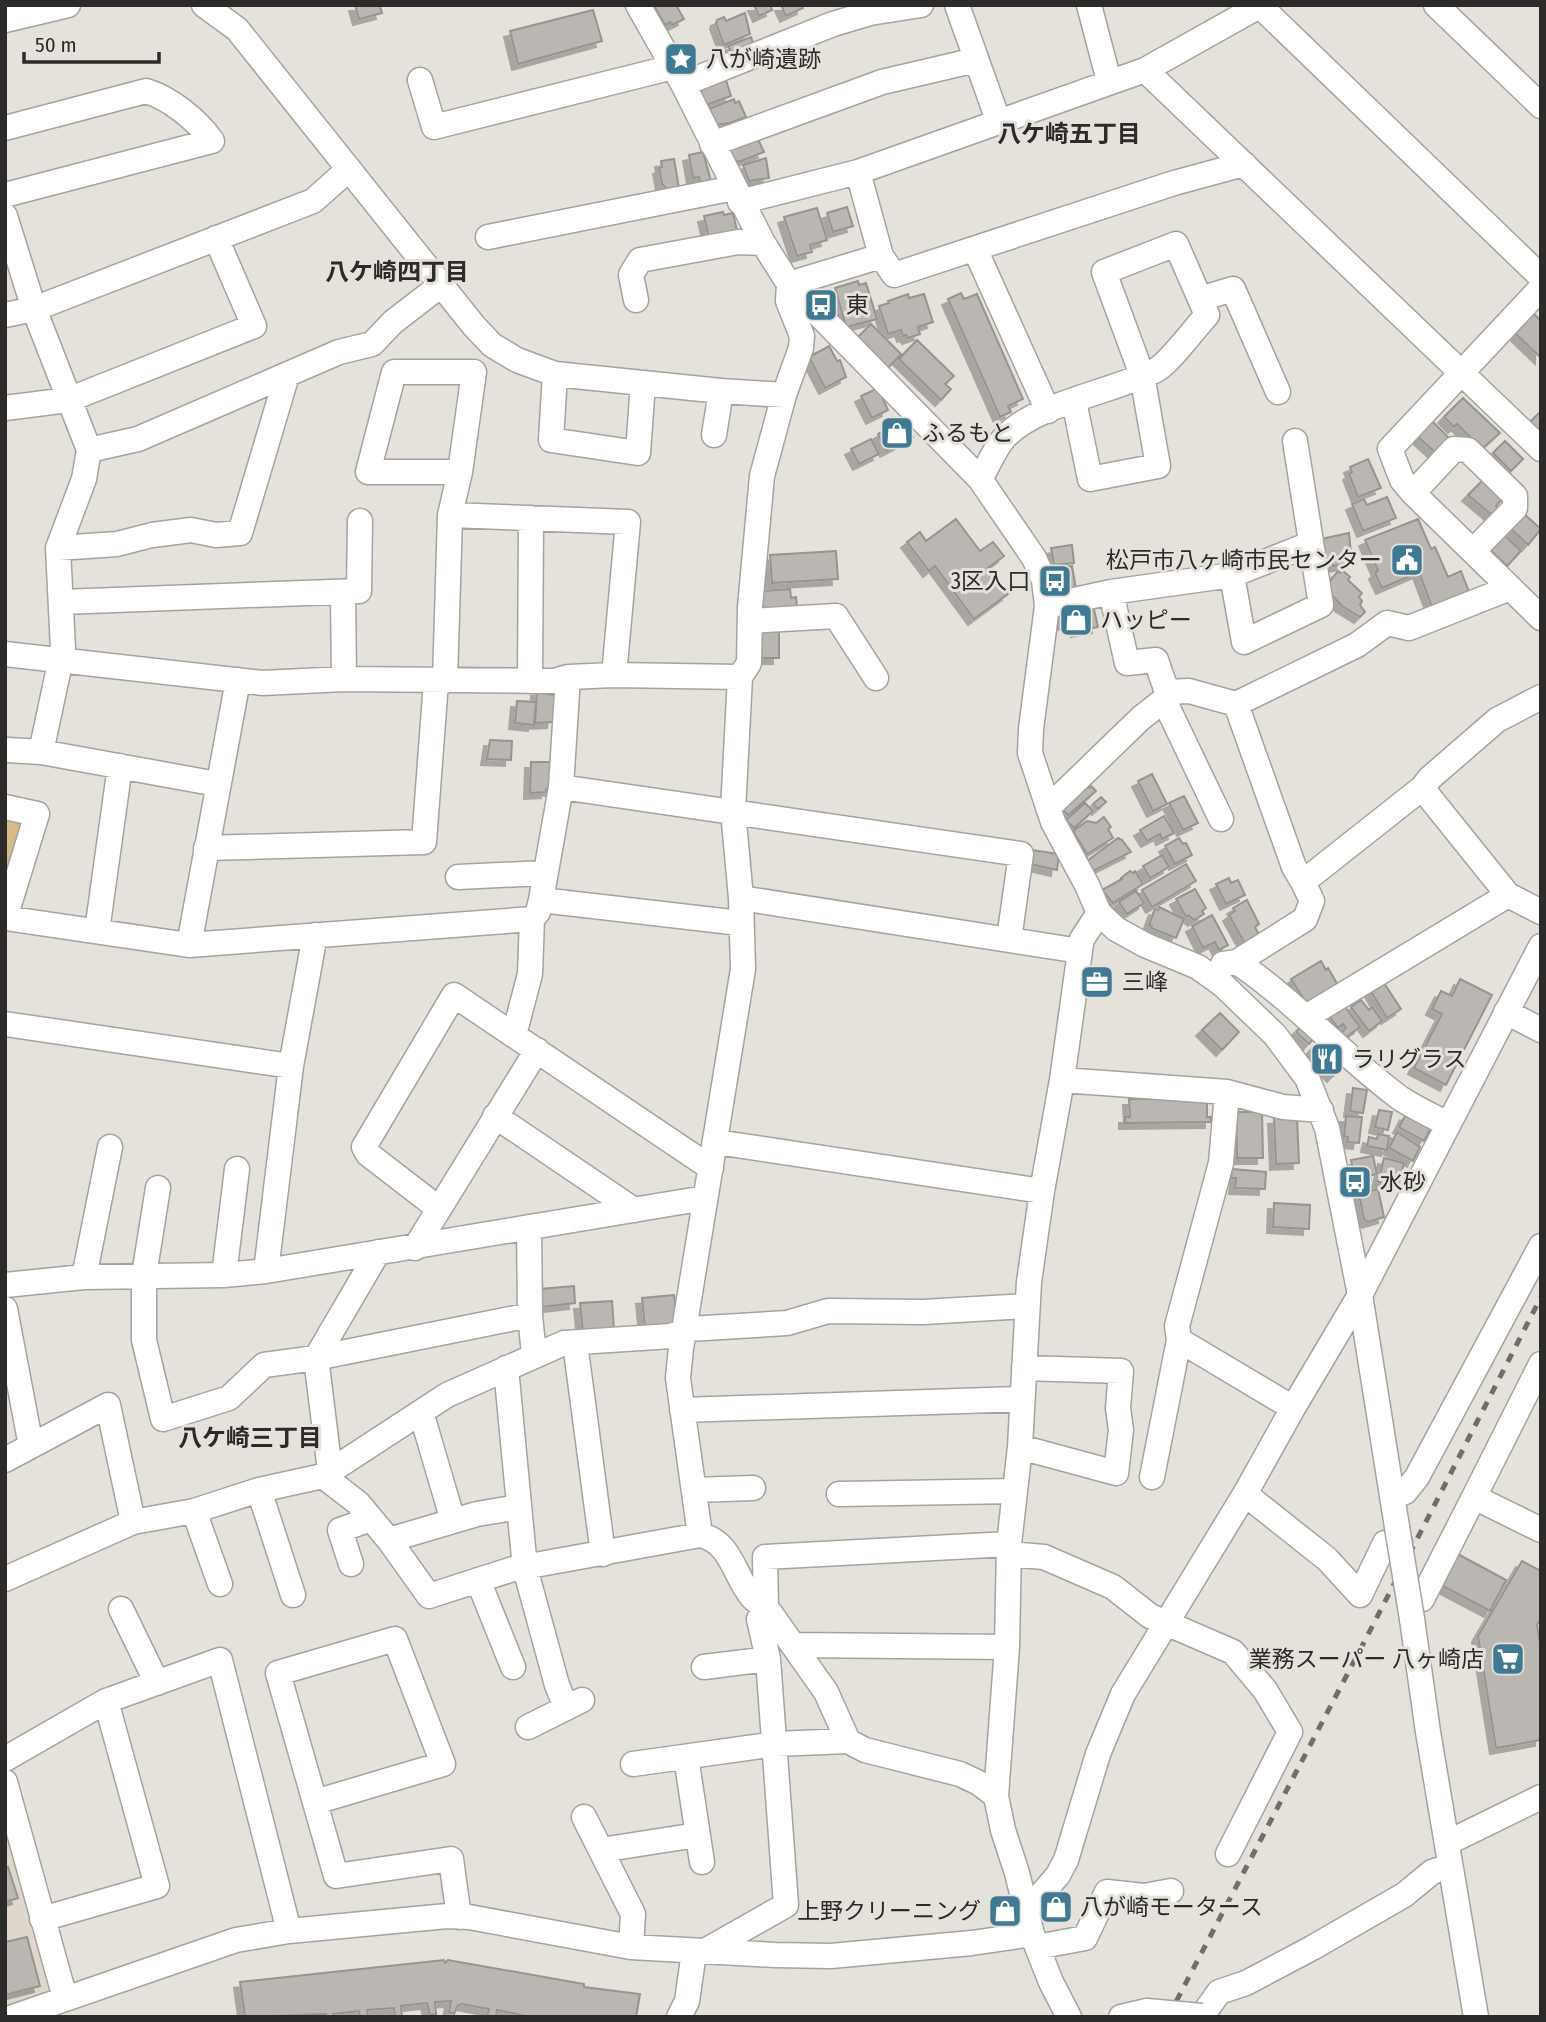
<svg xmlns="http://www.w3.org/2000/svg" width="1546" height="2022" font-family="'Fira Sans Condensed','Noto Sans JP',sans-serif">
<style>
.built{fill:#ded7cb}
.green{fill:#d6ba88}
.building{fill:#bab7b2;stroke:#97948f;stroke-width:2;filter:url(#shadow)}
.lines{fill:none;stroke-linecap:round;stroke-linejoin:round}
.minor-casing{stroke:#a6a39e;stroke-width:27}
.minor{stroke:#fff;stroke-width:24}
.rail{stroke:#6f6e6a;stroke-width:5;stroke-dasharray:9 9;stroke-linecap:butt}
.minor-bridge-casing{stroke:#a6a39e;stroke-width:27;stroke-linecap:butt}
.minor-bridge{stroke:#fff;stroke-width:24}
.labels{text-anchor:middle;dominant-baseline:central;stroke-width:6;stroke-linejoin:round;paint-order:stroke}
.poi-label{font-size:23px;fill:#2c2b29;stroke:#e5e2dc;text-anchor:start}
.neighbourhood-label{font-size:24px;font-weight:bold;fill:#2c2b29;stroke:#e5e2dc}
</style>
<defs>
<filter id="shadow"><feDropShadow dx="-6" dy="6" stdDeviation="0" flood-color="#0004"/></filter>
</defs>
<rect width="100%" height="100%" fill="#e5e2dc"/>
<path class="built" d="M5,1804L52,1994L5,2007Z"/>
<path class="green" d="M5,818L22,821L5,876Z"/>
<path class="building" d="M355,5H383L380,6L382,13L359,19Z
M676,5L684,19L672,25L670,22L665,25L654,6Z
M754,5H774L771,7L772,10L759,16Z
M781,5H802L803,8L786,16Z
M593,10L602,41L518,64L510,31Z
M745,13L750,34L724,45L716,23L717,20L724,17L726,21Z
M751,37L753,43L731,52L728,46Z
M725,77L731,96L706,105L699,87Z
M734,99L735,103L739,101L746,117L730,123L715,125L709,109Z
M756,135L764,152L741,161H733L728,148Z
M703,152L711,181L700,183L699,177L693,178L689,155Z
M766,158L769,178L749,181L743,165Z
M674,159L679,188L668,190L662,184L659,168L662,167L661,161Z
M847,207L853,226L833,232L827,213Z
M817,208L827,240L810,245L812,252L797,256L784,217Z
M723,212L724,215L733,213L737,231L709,238L704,216Z
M858,281L859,285L866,283L877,319L846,327L835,288Z
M961,293L964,299L977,294L1023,399L1008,406L1011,412L1000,417L948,299Z
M908,294L909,298L924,294L933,322L918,327L920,334L908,338L906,335L903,336L901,330L888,334L879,306L889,303L888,301Z
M1532,312L1541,321V358L1513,331Z
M871,324L901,354L887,369L857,338Z
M917,340L954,376L945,384L951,389L941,400L899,359Z
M829,346L837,361L840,360L846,377L825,388L809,357Z
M878,388L888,410L872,418L861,396Z
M1463,398L1500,433L1482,449L1457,424L1454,427L1444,417Z
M1541,411V434L1530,422Z
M1432,421L1450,439L1436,453L1417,436Z
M907,424L913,437L886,451L878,434L891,427L893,432Z
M871,439L879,454L859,464L851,449Z
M1505,441L1523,459L1511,471L1493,453Z
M1368,459L1381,488L1358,497L1349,474L1352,472L1350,467Z
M1485,478L1502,499L1496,506L1500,510L1493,516L1468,495Z
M1387,497L1396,518L1363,531L1352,504L1364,499L1367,505Z
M1522,512L1541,529L1528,545L1508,526Z
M956,519L980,551L993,542L1004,556L988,568L1008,594L974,619L935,566L929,571L907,542L920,532L926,541Z
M1418,519L1431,549L1435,547L1448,577L1461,571L1469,592L1432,607L1419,572L1382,588L1375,573L1378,571L1365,540Z
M1501,532L1521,551L1507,566L1487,547Z
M1349,533L1352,563L1333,566L1331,557L1324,558L1321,539Z
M1072,545L1074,563L1054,565L1051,548Z
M836,551L838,579L772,583L770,555Z
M1072,566L1076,589L1062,591V587L1056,588L1053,569Z
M1342,570L1350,577L1348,580L1362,593L1359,597L1362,601L1360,605L1365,612L1360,617L1342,606L1325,588L1338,571L1340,573Z
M790,589L791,598L796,597L797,608L764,611L762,591Z
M1093,605L1098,627L1077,631V628L1072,629L1071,622L1063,624L1061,613Z
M759,632H779V658H760Z
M537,690H546V694L557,695L553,722L535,723Z
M517,701L536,702L534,725L515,723Z
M490,740L512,741L511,760L487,759Z
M531,762H553L552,790L546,789L547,792L530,793Z
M1152,774L1167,804L1153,811L1138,781Z
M1085,783L1088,788L1091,786L1096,791L1068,815L1059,806Z
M1184,796L1198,823L1183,830L1169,803Z
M1101,797L1106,802L1098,809L1093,804Z
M1085,803L1093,811L1074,828L1066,820Z
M1164,816L1174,833L1162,839L1160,834L1147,841L1140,830Z
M1104,817L1111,827L1108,829L1113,838L1087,854L1073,831L1087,821L1096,823Z
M1118,838L1122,840L1131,852L1093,871L1087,861Z
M1179,838L1183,844L1186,843L1192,855L1175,864L1165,846Z
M1032,850L1059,854L1057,870L1030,864Z
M1162,855L1169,867L1150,878L1143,866Z
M1186,864L1196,881L1152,907L1142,890Z
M1130,871L1133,873L1135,871L1143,884L1113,903L1102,890L1122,879L1121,878Z
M1229,878L1231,883L1238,880L1245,895L1226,904L1216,884Z
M1195,889L1206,908L1202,911L1204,914L1194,920L1188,915L1186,917L1176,899Z
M1136,891L1144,903L1127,914L1119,902Z
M1247,900L1259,924L1255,927L1259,935L1245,944L1229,915L1235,911L1233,908Z
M1159,907L1184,919L1176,938L1151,928L1152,926L1149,925L1155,909L1158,910Z
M1212,915L1228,945L1219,950L1215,942L1203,948L1192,926Z
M1321,961L1326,970L1328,968L1339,987L1311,1003L1305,1001L1291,979Z
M1460,979L1492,995L1446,1085L1414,1068L1442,1014L1432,1009L1441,991L1452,996Z
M1382,980L1401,1009L1387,1018L1369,988Z
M1361,1000L1369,1010L1372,1007L1382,1021L1369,1031L1351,1007Z
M1345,1007L1360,1027L1345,1038L1341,1033L1346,1028L1343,1024L1338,1028L1330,1017Z
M1220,1013L1239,1032L1222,1050L1202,1030Z
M1300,1027L1313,1039L1309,1044L1296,1032Z
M1319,1041L1343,1065L1333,1076L1317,1060L1320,1056L1312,1049Z
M1353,1088L1367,1090L1363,1113L1350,1111Z
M1129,1099H1207V1117H1211V1122L1125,1123V1117H1130Z
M1379,1110L1392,1112L1388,1130L1375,1127Z
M1236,1112H1262L1263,1158H1237Z
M1406,1114L1431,1128L1424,1141L1399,1127Z
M1346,1116L1362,1117L1359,1143L1347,1142L1348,1137L1344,1136Z
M1297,1117L1299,1163L1276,1164L1274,1118Z
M1397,1132L1420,1147L1413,1161L1389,1148Z
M1378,1134L1389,1136L1387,1150L1367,1146L1369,1137L1377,1139Z
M1373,1156L1377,1174L1355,1179L1351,1160Z
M1384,1158L1404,1163L1398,1187L1378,1182Z
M1232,1169L1266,1172L1265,1189L1235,1188L1236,1178H1231Z
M1378,1189L1384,1217L1368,1222L1364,1219L1359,1194Z
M1274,1203L1310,1205L1309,1229L1273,1227Z
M574,1286L575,1303L542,1307L540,1289Z
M674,1295L677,1324L645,1328L642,1298Z
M612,1301L614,1330L583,1333L580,1303Z
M1454,1552L1506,1580L1490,1611L1437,1583Z
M1522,1561L1541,1571V1618L1537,1625L1541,1649V1740L1496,1748L1478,1636Z
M8,1867L18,1898L5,1902V1868Z
M27,1937L40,1986L5,1995V1942Z
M444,1960L445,1963L448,1960L584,1984V1987L640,1994L636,2017H530L497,2010L496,2017H487L489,2009L462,2004L458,2005L454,2014L449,2012L451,2001L435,2002L436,2014L430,2015L427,2003L401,2006L402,2017H395L394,2008L367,2010L368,2017H360L359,2011L333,2014L334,2017H326V2014L245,2017L240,1982Z"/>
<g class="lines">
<defs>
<path id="minor" d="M204,5L237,29L474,326L492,345L517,360L555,374L721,391L784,395
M638,5L683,84L763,243L789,284L980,479L1034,558L1044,580L1047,606L1031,729L1030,753L1053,822L1087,885L1099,913L1116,929L1145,945L1198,967L1223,985L1275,1035L1307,1078L1327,1128L1360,1295L1397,1527
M957,5L998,120
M1089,5L1109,81
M1436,5L1541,106
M1260,6L1541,277
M5,20L68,5
M1145,70L1541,449
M420,80L434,127L673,67
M683,84L833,24L870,13L921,5
M5,128L146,91C170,98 197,120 212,141L5,195
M712,144L882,82L976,60
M858,172L881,256L894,275L1174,183L1244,164
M740,202L858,172L1145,70L1261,5
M5,216L34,309L89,450L84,479L58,548L63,649L41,752
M488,237L734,188
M975,249L1048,411
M881,256L789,284L788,301L802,336L801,348L784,395L762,476L750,607L749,663L740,677L733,811L741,898L1080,951
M1541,288L1390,449L1402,480L1413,493L1541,618
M1200,299L1233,289L1278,392
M636,300L631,275L640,260L738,242L763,243
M5,315L34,309L313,201L349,169
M555,374L551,440L638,453L643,383
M5,408L68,400L254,326L216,238
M714,435L721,391
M89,450L138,439L339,352L372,344L393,322L441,285
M980,479C988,466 995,448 1005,437C1037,403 1113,392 1156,370C1169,363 1195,328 1207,315L1176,244L1104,272L1142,375L1158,466L1090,479L1074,401
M1413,493L1454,449L1468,450L1515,496V508L1473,551
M450,515L628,522L614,675
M58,548L117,544L152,535L191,530L216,535L240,533L287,375
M1232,575L1244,642L1321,605L1295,441
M1111,592L1127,663L1156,660L1167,692
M343,594L344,679
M61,602L359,591L360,521
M1047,606L1111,592L1232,575L1310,544
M750,621L836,616L876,678
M5,654L263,683L344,679L554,681L568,677L614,675L740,677
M445,681L450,515L460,472L474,372H394L368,472H460
M530,681L531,518
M1164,700L1221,819
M1236,704L1294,867L1303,882
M8,750L41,752L217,784
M561,787L1021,854L1009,939
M1422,788L1430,778L1497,720L1541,697
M5,807L37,814L5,918L189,945L532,919
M1048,808L1141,718L1164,700L1167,692L1189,691L1236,704L1357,645L1387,623L1409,628L1510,588
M206,848L424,842L436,682
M458,877L545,873
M541,900L740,923
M97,931L120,766
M189,945L238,680
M1237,962L1305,919L1312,901L1303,882L1422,788L1508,895
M1223,964L1237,962C1296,1002 1343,1056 1400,1098C1415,1108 1432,1116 1448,1124
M1506,1012L1541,1030
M1306,1017L1508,895L1541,912
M5,1024L291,1066
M514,1035L530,974L532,919L538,912L541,900L561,787L568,677
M1062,1080L1227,1092L1283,1107L1321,1110
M495,1116L634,1210
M716,1142L1042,1191
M158,1188L144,1275V1340L163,1419L229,1398L264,1365L316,1358L530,1315
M438,1208L368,1154L364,1147L454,995L711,1168
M529,1227L530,1315L534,1355
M415,1248L537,1050
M266,1271L291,1066L315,935
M224,1275L237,1169
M84,1277L110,1147
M5,1285L84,1277L224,1275L266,1271L705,1198
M5,1309L31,1446
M1179,1340L1293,1408
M575,1343L603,1554
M506,1368L525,1568L557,1685L566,1707
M682,1410L1022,1399
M421,1412L453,1521
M1020,1447L1116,1473L1121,1430L1118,1408L1121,1371L1024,1368
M5,1460L108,1405L133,1522
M330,1471L316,1358L378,1252
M323,1476L358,1503L389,1540L429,1596L513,1569L700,1535C731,1541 734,1576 752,1597C755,1601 761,1604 766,1607L826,1692L848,1741
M1152,1477L1179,1340L1177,1326L1221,1163L1227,1092
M259,1490L293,1595
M694,1490L753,1488
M839,1494L1015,1491
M1245,1494L1327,1559L1360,1595L1385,1543L1400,1542
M1392,1497L1405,1492L1417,1477L1541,1246
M1474,1497L1541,1364
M194,1511L220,1584
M700,1535L678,1378L681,1348L743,969L741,898
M389,1540L477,1514L519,1507
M1009,1554L1044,1557L1113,1587L1150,1616L1233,1652L1265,1690L1290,1732L1228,1854
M351,1564L340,1530L371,1519
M5,1579L133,1522L194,1511L259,1490L323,1476L447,1395L564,1343L671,1336L689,1329L787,1323L828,1311L923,1312L1027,1306
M478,1580L513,1667
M1409,1600L1422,1599L1474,1497L1541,1530
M121,1609L157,1683
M1412,1619L1428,1732L1476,2017
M795,1645L1007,1647
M704,1667L768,1659
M528,1727L582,1700
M686,1757L702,1862
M5,1759L106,1701L220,1660L289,1931
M633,1764L775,1744L848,1741L865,1750L960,1774L979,1783L996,1796L1003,1830L1017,1873L1032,1934L1051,1982L1069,2017
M5,1782L65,1998
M996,1796L1007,1647L1009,1544L1020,1447L1029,1282L1042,1191L1062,1080L1080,951L1082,939L1099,913
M315,1802L443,1764L395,1639L278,1673L336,1876L451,1859L459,1917
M584,1817L633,1914L631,1947
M1447,1843L1541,1797
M601,1850L697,1835
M1027,1911L1058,1875L1066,1860L1098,1754L1123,1694L1245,1494L1293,1408L1360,1295L1541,946
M42,1919L157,1886L106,1701
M1037,1947L1085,1938L1107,1892L1144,1896L1171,1891
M705,1951L786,1905L768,1659L759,1619L766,1607L765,1557L1009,1544
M13,2017L236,1940L289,1931L447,1916L469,1917L631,1947L775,1955L831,1956L972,1943L1032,1934
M679,2017L687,2001L694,1952
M1121,2017L1147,2011
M1204,2017L1202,2016L1219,1992L1246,1983L1312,1948L1404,1895L1432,1872L1449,1866"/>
</defs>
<use href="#minor" class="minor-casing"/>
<use href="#minor" class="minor"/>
<path class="rail" d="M1168,2017L1373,1625L1541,1297"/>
<defs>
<path id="minor-bridge" d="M1397,1527L1412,1619
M1147,2011L1202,2016"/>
</defs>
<use href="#minor-bridge" class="minor-bridge-casing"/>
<use href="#minor-bridge" class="minor-bridge"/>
</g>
<defs>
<symbol id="sight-square" viewBox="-11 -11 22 22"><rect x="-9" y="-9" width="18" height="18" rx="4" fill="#3f7a92" stroke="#e5e2dc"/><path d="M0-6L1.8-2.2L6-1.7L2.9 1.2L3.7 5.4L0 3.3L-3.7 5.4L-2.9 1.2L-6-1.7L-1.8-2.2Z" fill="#fff"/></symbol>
<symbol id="bus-square" viewBox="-11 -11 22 22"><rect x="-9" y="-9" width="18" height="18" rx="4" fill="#3f7a92" stroke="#e5e2dc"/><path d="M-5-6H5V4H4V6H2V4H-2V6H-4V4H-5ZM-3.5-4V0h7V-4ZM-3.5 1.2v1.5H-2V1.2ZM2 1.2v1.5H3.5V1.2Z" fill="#fff"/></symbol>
<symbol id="shop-square" viewBox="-11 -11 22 22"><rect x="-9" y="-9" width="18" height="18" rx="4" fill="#3f7a92" stroke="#e5e2dc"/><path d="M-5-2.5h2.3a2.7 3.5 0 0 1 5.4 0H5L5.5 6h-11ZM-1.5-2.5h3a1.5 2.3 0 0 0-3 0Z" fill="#fff"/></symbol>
<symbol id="civic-square" viewBox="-11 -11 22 22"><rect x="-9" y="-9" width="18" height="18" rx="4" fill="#3f7a92" stroke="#e5e2dc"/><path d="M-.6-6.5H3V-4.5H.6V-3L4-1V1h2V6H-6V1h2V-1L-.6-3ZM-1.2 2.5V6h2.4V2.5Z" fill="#fff"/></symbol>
<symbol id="office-square" viewBox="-11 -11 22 22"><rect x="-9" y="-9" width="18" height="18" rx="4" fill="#3f7a92" stroke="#e5e2dc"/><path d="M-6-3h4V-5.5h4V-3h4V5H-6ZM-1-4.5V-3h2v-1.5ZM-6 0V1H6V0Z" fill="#fff"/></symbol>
<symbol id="restaurant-square" viewBox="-11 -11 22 22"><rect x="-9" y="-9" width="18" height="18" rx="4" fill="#3f7a92" stroke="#e5e2dc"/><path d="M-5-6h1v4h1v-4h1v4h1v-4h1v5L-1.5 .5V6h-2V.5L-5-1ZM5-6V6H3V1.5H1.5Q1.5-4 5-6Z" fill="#fff"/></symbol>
<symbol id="supermarket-square" viewBox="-11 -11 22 22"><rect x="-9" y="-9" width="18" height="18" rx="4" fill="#3f7a92" stroke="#e5e2dc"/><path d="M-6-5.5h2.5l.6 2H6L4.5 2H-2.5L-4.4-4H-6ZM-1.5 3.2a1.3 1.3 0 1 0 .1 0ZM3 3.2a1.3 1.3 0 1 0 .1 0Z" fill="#fff"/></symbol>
</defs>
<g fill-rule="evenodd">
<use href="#sight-square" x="662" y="40" width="38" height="38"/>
<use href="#bus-square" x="802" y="286" width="38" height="38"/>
<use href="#shop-square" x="878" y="414" width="38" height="38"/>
<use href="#civic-square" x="1388" y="541" width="38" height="38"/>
<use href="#bus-square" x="1036" y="562" width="38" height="38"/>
<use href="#shop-square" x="1057" y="601" width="38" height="38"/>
<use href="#office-square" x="1078" y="963" width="38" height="38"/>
<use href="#restaurant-square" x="1308" y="1040" width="38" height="38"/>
<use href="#bus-square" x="1336" y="1163" width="38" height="38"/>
<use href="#supermarket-square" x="1489" y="1640" width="38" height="38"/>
<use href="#shop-square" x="1037" y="1888" width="38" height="38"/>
<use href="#shop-square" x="986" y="1892" width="38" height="38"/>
</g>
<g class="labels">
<g class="poi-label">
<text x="706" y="59">八が崎遺跡</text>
<text x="846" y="305">東</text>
<text x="922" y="433">ふるもと</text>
<text x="1382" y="560" text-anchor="end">松戸市八ヶ崎市民センター</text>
<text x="1030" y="581" text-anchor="end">3区入口</text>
<text x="1100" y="620">ハッピー</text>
<text x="1122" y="982">三峰</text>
<text x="1352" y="1059">ラリグラス</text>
<text x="1380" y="1182">水砂</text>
<text x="1484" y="1659" text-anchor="end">業務スーパー 八ヶ崎店</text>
<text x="1080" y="1907">八が崎モータース</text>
<text x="981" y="1911" text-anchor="end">上野クリーニング</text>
</g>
<g class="neighbourhood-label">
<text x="1069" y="134">八ケ崎五丁目</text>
<text x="397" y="272">八ケ崎四丁目</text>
<text x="250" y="1438">八ケ崎三丁目</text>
</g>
</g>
<rect width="1546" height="2022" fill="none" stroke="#2c2b29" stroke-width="14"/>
<path d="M24 52v10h135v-10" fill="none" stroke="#2c2b29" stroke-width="3.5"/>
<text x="35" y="52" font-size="21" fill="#2c2b29" stroke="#e5e2dc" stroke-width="5" paint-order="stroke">50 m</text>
</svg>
